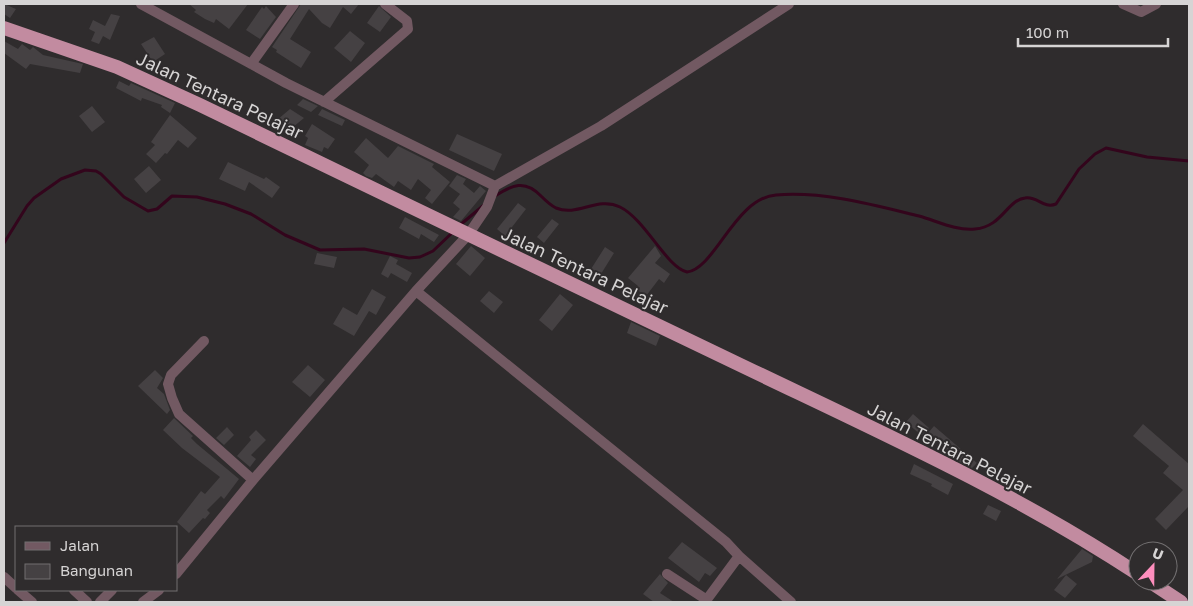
<svg xmlns="http://www.w3.org/2000/svg" width="1193" height="606" font-family="'Golos Text',sans-serif">
<style>
.lines{fill:none;stroke-linecap:round;stroke-linejoin:round}
.stream{stroke:#33051c;stroke-width:3}
.building{fill:#454143}
.minor{stroke:#725962;stroke-width:10}
.trunk{stroke:#c28ba0;stroke-width:14}
.labels{text-anchor:middle;dominant-baseline:central;stroke-width:4;stroke-linejoin:round;paint-order:stroke}
.street-label{font-size:18px;fill:#d6d4d4;stroke:#2f2c2d}
</style>
<rect width="100%" height="100%" fill="#2f2c2d"/>
<g class="lines">
<path class="stream" d="M495,196C512,185 525,179 541,196C546,201 550,205 556,208C578,217 597,196 620,207C645,219 667,268 687,272C715,269 735,198 776,195C824,191 874,205 919,216C937,221 956,231 975,229C1002,227 1007,200 1025,198C1038,196 1043,209 1056,204L1079,169L1095,154L1106,148L1147,157L1189,161
M460,225L484,205
M4,243L27,206L34,198L61,179L85,170L96,171L101,174L124,197L148,211L157,209L172,196L197,197L225,204L251,214L285,235L320,250L364,249L409,258L420,257L433,251L454,231"/>
</g>
<path class="building" d="M4,4L16,9L10,18L4,14Z
M189,4H248L229,29L216,19L214,23L205,19L194,12L196,10Z
M301,4H359L351,14L343,7L330,28L322,23L309,9L290,39L311,52L301,68L276,52L277,50L272,47Z
M266,6L276,17L260,39L246,30L262,7L264,9Z
M379,6L391,17L380,32L367,23Z
M111,14L120,16L110,40L103,36L99,44L91,41L95,32L89,29L93,20L105,26Z
M350,31L365,43L351,62L334,48Z
M154,37L165,54L153,62L141,44Z
M4,41L18,49L22,44L30,50L33,47L43,55L83,64L80,73L30,64L26,69L4,53Z
M119,81L129,86L131,83L175,103L170,113L161,107L162,105L142,98L141,101L116,88Z
M303,99L318,106L311,112L297,105Z
M92,106L105,122L92,132L79,116Z
M290,109L304,118L287,132L277,120Z
M322,109L345,120L342,126L318,115Z
M170,115L197,138L188,148L178,140L167,154L165,153L156,163L146,154L155,145L151,142Z
M312,124L335,139L328,149L324,147L322,152L305,145L308,138L305,136Z
M457,134L502,154L494,171L449,150Z
M366,138L388,158L398,146L434,164L432,167L450,182L432,204L425,198L431,190L418,179L411,190L398,181L394,187L376,174L372,178L366,176L363,173L369,165L354,152Z
M228,162L264,179L266,177L280,187L272,198L249,182L245,191L219,179Z
M149,166L161,180L146,193L134,179Z
M457,175L466,179L463,184L474,193L480,186L486,191L461,221L453,217L460,209L453,203L460,194L449,186Z
M518,203L526,209L505,236L497,229Z
M405,217L439,235L434,242L421,234L419,239L399,228Z
M552,219L559,224L544,243L537,237Z
M471,246L485,258L470,276L456,264Z
M655,246L661,256L655,263L670,274L664,283L659,279L646,296L636,289L638,286L628,278Z
M605,247L614,253L601,274L591,269Z
M317,253L337,257L334,268L314,264Z
M390,256L398,260L396,264L412,273L407,282L391,273L388,278L381,274Z
M372,289L386,297L376,315L369,311L354,336L333,324L343,307L357,315Z
M489,291L503,302L494,313L480,301Z
M560,294L573,305L552,331L539,320Z
M631,322L660,336L656,346L627,333Z
M308,365L325,380L310,397L292,382Z
M155,370L163,378L157,388L164,394L170,410L167,414L138,386Z
M913,414L929,428L922,436L906,422Z
M174,418L193,436L191,438L197,444L239,479L224,499L221,496L207,510L210,513L205,519L203,518L189,533L177,522L201,491L205,494L220,477L182,448L163,430Z
M1143,424L1189,464V506L1166,530L1155,519L1183,490L1163,473L1169,466L1133,436Z
M934,426L977,463L972,468L960,462L928,433Z
M227,427L234,435L224,445L216,438Z
M256,430L266,440L251,455L256,459L250,467L237,456L251,440L249,437Z
M914,464L953,484L948,495L931,486L932,484L910,474Z
M988,505L1001,511L996,521L983,514Z
M682,542L717,568L710,576L705,573L699,582L668,558Z
M1082,549L1093,556L1092,562L1057,579Z
M660,574L668,583L660,593L674,602H654L643,594Z
M1066,575L1077,584L1065,598L1054,590Z"/>
<g class="lines">
<path class="minor" d="M141,4L286,83L495,186
M1123,4L1141,12L1156,4
M251,64L294,4
M324,102L408,29L407,21L385,4
M416,291L726,542L739,556L705,602
M204,341L171,375L168,384L172,398L179,414L253,480
M739,556L791,602
M176,574L253,480L416,291L468,235L487,207L495,186L601,126L789,4
M667,574L707,600
M4,577L16,588
M18,590L32,602
M74,590L87,602
M100,602L112,590
M143,602L159,590"/>
<path class="trunk" d="M4,28L117,67L200,105C377,191 555,276 732,361C869,427 1011,490 1138,574
M1149,581L1181,602"/>
</g>
<g class="labels">
<g class="street-label">
<text transform="translate(220 95) rotate(25)">Jalan Tentara Pelajar</text>
<text transform="translate(585 270) rotate(25)">Jalan Tentara Pelajar</text>
<text transform="translate(950 448) rotate(27)">Jalan Tentara Pelajar</text>
</g>
</g>
<rect width="1193" height="606" fill="none" stroke="#d6d4d4" stroke-width="10"/>
<rect x="15" y="526" width="162" height="65" fill="#2f2c2d" stroke="#726f70"/>
<rect x="25" y="542" width="25" height="8" fill="#725962" stroke="#726f70"/>
<text x="60" y="551" font-size="15" fill="#d6d4d4">Jalan</text>
<rect x="25" y="564" width="25" height="15" fill="#454143" stroke="#726f70"/>
<text x="60" y="576" font-size="15" fill="#d6d4d4">Bangunan</text>
<g transform="translate(1153 566) rotate(22)"><circle r="24" fill="#2f2c2d" stroke="#726f70"/>
<path d="M0-4L9 19L0 12L-9 19Z" fill="#fe8ebd"/>
<text y="-8" font-size="14" font-weight="bold" text-anchor="middle" fill="#d6d4d4">U</text>
</g>
<path d="M1018 38v8h150v-8" fill="none" stroke="#d6d4d4" stroke-width="2.5"/>
<text x="1026" y="38" font-size="15" fill="#d6d4d4" stroke="#2f2c2d" stroke-width="4" paint-order="stroke">100 m</text>
</svg>
